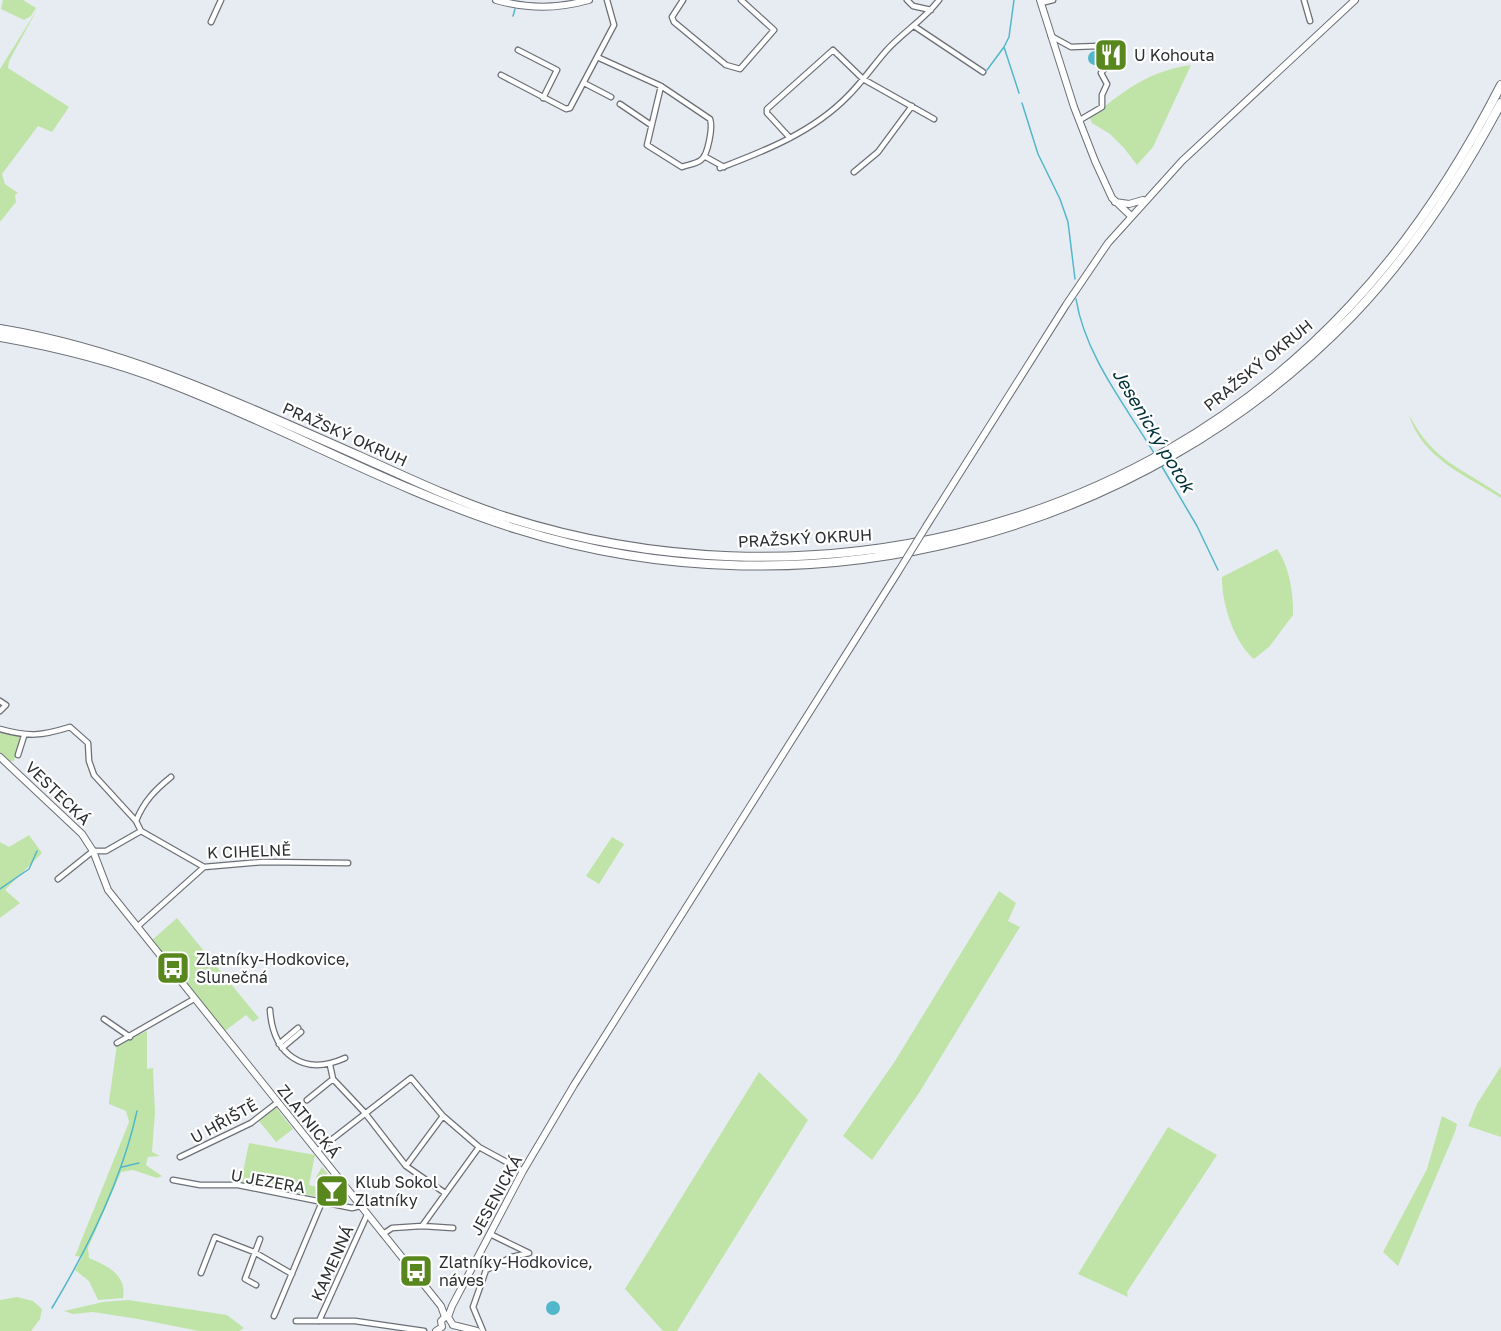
<svg xmlns="http://www.w3.org/2000/svg" width="1501" height="1331" font-family="'Golos Text',sans-serif">
<style>
.green{fill:#c0e4a8}
.water{fill:#52b7ca}
.lines{fill:none;stroke-linecap:round;stroke-linejoin:round}
.stream{stroke:#52b7ca;stroke-width:1.5}
.street-casing{stroke:#6c7076;stroke-width:7}
.secondary-casing{stroke:#6c7076;stroke-width:8}
.highway-casing{stroke:#6c7076;stroke-width:10}
.street{stroke:#fff;stroke-width:4.5}
.secondary{stroke:#fff;stroke-width:6}
.highway{stroke:#fff;stroke-width:8}
.secondary-bridge-casing{stroke:#6c7076;stroke-width:8;stroke-linecap:butt}
.secondary-bridge{stroke:#fff;stroke-width:6}
.labels{text-anchor:middle;dominant-baseline:central;stroke-width:4.5;stroke-linejoin:round;paint-order:stroke}
.poi-label{font-size:16px;fill:#2c2e30;stroke:#fff;text-anchor:start}
.street-label{font-size:16px;fill:#2c2e30;stroke:#fff}
.water-label{font-size:18px;font-style:italic;fill:#00323a;stroke:#fff}
</style>
<rect width="100%" height="100%" fill="#e7ecf2"/>
<path class="green" d="M3,0H23L36,8L31,16L24,20L1,9Z
M38,8L9,61L8,68L69,107L52,132L38,126L2,174L5,184L18,193L15,195L16,202L0,222V69Z
M1191,65L1153,147L1137,165L1124,148L1110,134L1092,123L1090,118C1123,92 1147,71 1191,65Z
M1409,415C1434,462 1460,467 1501,495V498C1466,475 1422,459 1409,415Z
M1277,549C1289,565 1294,595 1293,615L1269,647L1254,659C1234,643 1221,601 1222,577Z
M0,732L20,737L14,761H10L0,753Z
M29,835L42,853L5,890L20,903L0,918V842L9,847Z
M612,837L624,844L599,884L586,876Z
M999,891L1016,903L1008,921L1020,927L919,1093L872,1160L843,1136L895,1061Z
M177,918L249,1006L259,1018L253,1022L246,1015L225,1031L151,941Z
M147,1031V1069L153,1068L155,1113L152,1152L160,1156L148,1157L146,1165L162,1176L157,1178L133,1170L121,1172L88,1248L89,1258C107,1266 127,1274 123,1298L98,1300L89,1281L75,1270L82,1257L75,1256L129,1122L126,1111L109,1104V1101L117,1044Z
M1501,1066V1137L1468,1126L1477,1104Z
M759,1072L808,1120L677,1331H663L625,1289Z
M276,1108L293,1129L276,1142L259,1121Z
M1442,1116L1457,1124L1455,1132L1398,1266L1383,1252L1427,1169Z
M1168,1127L1217,1155L1127,1292L1128,1297L1078,1274Z
M249,1143L315,1155L309,1185L326,1189L324,1198L241,1182Z
M322,1167L332,1179L327,1184L316,1177Z
M17,1297L33,1301L42,1309L40,1319L31,1331H0V1300Z
M128,1300L227,1315L244,1328L239,1331H199L138,1319L93,1312L73,1314L64,1311L103,1302Z"/>
<path class="water" d="M1088 58a7 7 0 1 1 14 0a7 7 0 1 1-14 0Z
M546 1308a7 7 0 1 1 14 0a7 7 0 1 1-14 0Z"/>
<g class="lines">
<path class="stream" d="M1014,0L1009,37L1004,47L1019,93
M513,16L515,9
M987,70L1004,47
M1022,103L1038,154L1060,199L1068,222L1075,279
M1076,299C1085,355 1125,405 1154,453
M1161,465L1197,526L1218,570
M0,889L29,869L37,851
M122,1167L139,1163
M52,1308C88,1248 122,1180 137,1111"/>
<defs>
<path id="street" d="M683,0L672,17L674,22L726,65L740,69L774,30L741,0
M907,0L913,6L931,10
M1304,0L1310,21
M1041,3L1053,0
M211,22L221,0
M914,26L983,72
M1051,36L1071,47L1098,46L1107,58L1105,68L1101,73L1107,84L1102,95V107L1080,120
M518,50L557,70L543,98
M597,57L661,86L710,119C713,127 708,155 701,160C696,164 687,165 682,167L647,145L661,86
M501,75L566,109L570,108L614,25L607,0
M584,83L611,97
M620,104L651,125
M790,138L767,113V109L833,50L863,79L934,119
M704,156L724,167
M720,168C765,151 813,132 848,96C862,82 873,66 886,51C903,32 924,20 939,0
M854,172L878,152L912,106
M0,701L6,705L0,711
M0,729C29,737 41,736 70,727L88,743L89,761L94,775L136,821
M18,755L24,736
M141,831L204,867L263,862L348,863
M141,831L136,821C144,801 155,790 171,777
M58,879L93,851H106L141,831
M137,927L204,867
M270,1010C273,1054 303,1077 345,1058
M104,1019L130,1037
M117,1043L194,999
M279,1044L298,1028
M282,1048L301,1032
M333,1079L365,1113L406,1166L445,1193
M307,1100L333,1079L330,1065
M317,1151L411,1078L443,1116L479,1147L523,1171
M180,1157L251,1123L278,1102
M406,1166L443,1116
M173,1180L200,1185H238L352,1208L360,1206
M422,1226L453,1228
M383,1234L392,1228L422,1226L479,1147
M201,1273L215,1237L254,1252L292,1274
M256,1285L245,1279L260,1239
M274,1316L322,1202
M296,1321H355L424,1331
M319,1321L367,1215
M483,1331L473,1307L486,1270L512,1257L529,1253L490,1234"/>
<path id="secondary" d="M496,0C529,9 556,9 589,0
M1040,0L1074,107L1095,161L1112,198L1131,216
M1115,202L1129,204L1143,200
M927,525L1066,305L1108,243L1182,161L1355,0
M0,757L82,834L93,851L108,890L441,1306L445,1317
M453,1325L448,1317L452,1306L523,1171L574,1085L898,572
M453,1325L477,1331
M436,1331L442,1327L441,1321L445,1317"/>
<path id="highway" d="M0,329C127,350 241,404 359,456C406,477 454,500 503,516C800,612 1135,537 1350,306C1412,240 1460,165 1501,85
M0,337C57,347 113,361 167,382C285,427 396,491 517,529C810,621 1140,536 1353,315C1413,252 1460,180 1501,103"/>
</defs>
<use href="#street" class="street-casing"/>
<use href="#secondary" class="secondary-casing"/>
<use href="#highway" class="highway-casing"/>
<use href="#street" class="street"/>
<use href="#secondary" class="secondary"/>
<use href="#highway" class="highway"/>
<defs>
<path id="secondary-bridge" d="M898,572L927,525"/>
</defs>
<use href="#secondary-bridge" class="secondary-bridge-casing"/>
<use href="#secondary-bridge" class="secondary-bridge"/>
</g>
<defs>
<symbol id="restaurant-square" viewBox="-11 -11 22 22"><rect x="-9" y="-9" width="18" height="18" rx="4" fill="#58881d" stroke="#fff"/><path d="M-5-6h1v4h1v-4h1v4h1v-4h1v5L-1.5 .5V6h-2V.5L-5-1ZM5-6V6H3V1.5H1.5Q1.5-4 5-6Z" fill="#fff"/></symbol>
<symbol id="bus-square" viewBox="-11 -11 22 22"><rect x="-9" y="-9" width="18" height="18" rx="4" fill="#58881d" stroke="#fff"/><path d="M-5-6H5V4H4V6H2V4H-2V6H-4V4H-5ZM-3.5-4V0h7V-4ZM-3.5 1.2v1.5H-2V1.2ZM2 1.2v1.5H3.5V1.2Z" fill="#fff"/></symbol>
<symbol id="bar-square" viewBox="-11 -11 22 22"><rect x="-9" y="-9" width="18" height="18" rx="4" fill="#58881d" stroke="#fff"/><path d="M-6-5H6L.8 .8V4.5H3.5V6h-7V4.5H-.8V.8Z" fill="#fff"/></symbol>
</defs>
<g fill-rule="evenodd">
<use href="#restaurant-square" x="1092" y="36" width="38" height="38"/>
<use href="#bus-square" x="154" y="949" width="38" height="38"/>
<use href="#bar-square" x="313" y="1172" width="38" height="38"/>
<use href="#bus-square" x="397" y="1252" width="38" height="38"/>
</g>
<g class="labels">
<g class="poi-label">
<text x="1134" y="55">U Kohouta</text>
<text x="196" y="959">Zlatníky-Hodkovice,<tspan x="196" dy="18">Slunečná</tspan></text>
<text x="355" y="1182">Klub Sokol<tspan x="355" dy="18">Zlatníky</tspan></text>
<text x="439" y="1262">Zlatníky-Hodkovice,<tspan x="439" dy="18">náves</tspan></text>
</g>
<g class="street-label">
<text transform="translate(1258 365) rotate(-39)">PRAŽSKÝ OKRUH</text>
<text transform="translate(345 434) rotate(24)">PRAŽSKÝ OKRUH</text>
<text transform="translate(805 538) rotate(-3)">PRAŽSKÝ OKRUH</text>
<text transform="translate(58 793) rotate(44)">VESTECKÁ</text>
<text transform="translate(249 851) rotate(-2)">K CIHELNĚ</text>
<text transform="translate(224 1121) rotate(-29)">U HŘIŠTĚ</text>
<text transform="translate(309 1121) rotate(51)">ZLATNICKÁ</text>
<text transform="translate(268 1181) rotate(10)">U JEZERA</text>
<text transform="translate(496 1195) rotate(-61)">JESENICKÁ</text>
<text transform="translate(332 1263) rotate(-66)">KAMENNÁ</text>
</g>
<g class="water-label">
<text transform="translate(1154 430) rotate(59)">Jesenický potok</text>
</g>
</g>
</svg>
